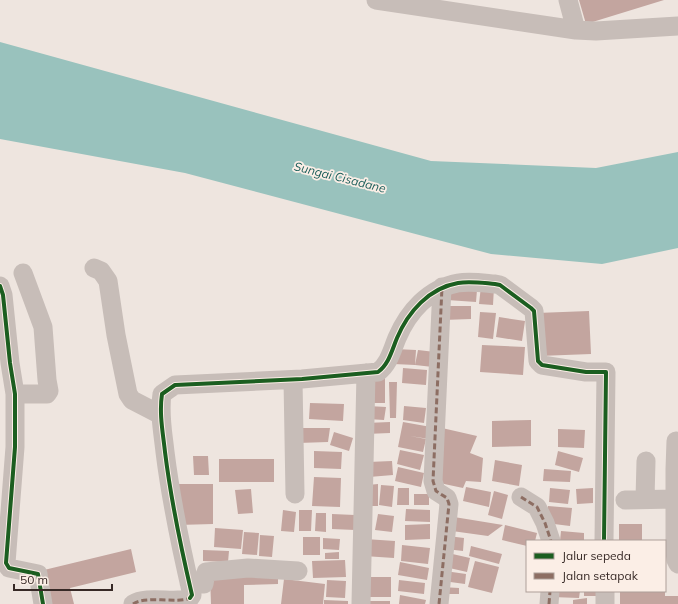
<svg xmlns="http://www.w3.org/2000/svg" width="678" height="604" font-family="Mulish,sans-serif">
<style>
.water{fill:#99c2bd}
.building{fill:#c3a59f}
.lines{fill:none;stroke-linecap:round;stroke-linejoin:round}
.minor{stroke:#c7bdb8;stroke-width:19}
.quiet{stroke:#8d6e63;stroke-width:3;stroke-dasharray:6 3;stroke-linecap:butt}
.cycleway-casing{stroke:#fbeee6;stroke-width:6}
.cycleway{stroke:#1b5e20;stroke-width:4}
.labels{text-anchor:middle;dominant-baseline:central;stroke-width:3.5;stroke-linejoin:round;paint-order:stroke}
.water-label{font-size:12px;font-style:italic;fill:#185c58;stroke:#fbeee6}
</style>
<rect width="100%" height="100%" fill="#eee5df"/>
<path class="water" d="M0,42L431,161L596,168L678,152V248L602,264L491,254L185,173L0,139Z"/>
<path class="building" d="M579,0H664L586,24Z
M481,286L494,287L493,305L479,304Z
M447,288L477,290L476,302L447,300Z
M443,306H471V319L443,320Z
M589,311L591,354L539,356L537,313Z
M480,312L496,313L493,339L478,337Z
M499,317L525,321L522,341L496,337Z
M482,345L525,347L523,375L480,372Z
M395,349L416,350L415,365L394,364Z
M418,350L435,352L433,367L415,365Z
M403,368L427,370L426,385L402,383Z
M385,374V403H374L373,375Z
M389,382H397L396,418H390Z
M310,403L344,404L343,421L309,419Z
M368,406L386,407L384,420L367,419Z
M404,406L426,408L424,423L403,420Z
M531,420V446L492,447V421Z
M390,422V433L366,434V423Z
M403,422L431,427L429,439L410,436L426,439L423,452L398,447Z
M296,428H330L328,442L298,443Z
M442,428L477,436L470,453L483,458L481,482L466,481L463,488L435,482Z
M558,429L585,430L584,448L558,447Z
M334,432L353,438L349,451L330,445Z
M400,450L424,455L420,470L397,464Z
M314,451L342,452L341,469L314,468Z
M558,451L583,458L579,472L555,465Z
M193,456H208L209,475H194Z
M219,459H274V482H219Z
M495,460L522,465L519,486L492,481Z
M392,461L393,475L369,477L368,462Z
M398,467L424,473L421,487L395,481Z
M544,469L571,471L570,482L543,481Z
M314,477L341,478L340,507L312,506Z
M177,484H213V524L178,525Z
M378,484V506H368V485Z
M381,485L394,486L392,507L379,505Z
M466,487L491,492L489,507L463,501Z
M398,488H409V505H397Z
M550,488L570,490L568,504L549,502Z
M593,488V503L577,504L576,489Z
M251,489L253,513L238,514L235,490Z
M494,491L508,495L502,519L488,515Z
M414,494H429V505H414Z
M548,506L572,508L570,526L546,523Z
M406,509L430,510V522L405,521Z
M283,510L296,512L294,532L281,531Z
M299,510H312L311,531H299Z
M316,513H326V532L315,531Z
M332,514L355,515V530L332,529Z
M378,514L394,516L392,532L375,530Z
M454,517L503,525L488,536L452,531Z
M430,524V539L405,540V525Z
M619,524H642V541H619Z
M505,525L537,533L535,541H527V546L502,540Z
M215,528L243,530L241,549L214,547Z
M561,531L584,533V541H560Z
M244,532L259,533L257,555L242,554Z
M260,535L274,536L272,557L259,556Z
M448,536L464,538L463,551L446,549Z
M303,537H320V555H303Z
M323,538L340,539L339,550L323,549Z
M365,539L395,541L394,558L364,556Z
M402,545L430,548L428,564L401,561Z
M471,546L502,554L499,564L469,556Z
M131,549L136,572L70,588L74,604H52L44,570Z
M203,550L229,551L228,562L203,561Z
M339,552V559H325V553Z
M448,553L470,558L467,572L445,567Z
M345,560L346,577L313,578L312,561Z
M475,561L499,567L492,593L468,587Z
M400,562L429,568L427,580L398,575Z
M278,571V584L244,585V604H211L210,575Z
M445,571L466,574L465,584L443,581Z
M365,577H391V597H365Z
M284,579L325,584L323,604H281Z
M327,580L346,581L345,598L326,597Z
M399,580L425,583L424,594L398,591Z
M442,587L459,588V594H442Z
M553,591H580L579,598L552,597Z
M584,591H601V596H584Z
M620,591H665V596H678V604H620Z
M400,595L426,600L425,604H399Z
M587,598V604H573V600Z
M324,600L348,601V604H324Z
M367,601H390V604H367Z"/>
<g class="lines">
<path class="minor" d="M376,0L576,30
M568,0L576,30L596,31L678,26
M94,268L101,271L108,281L116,335L128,394L132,400L161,415
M0,286L3,295L10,363L15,394V447L6,563L9,568L38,574L43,604
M293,380L295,494
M15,394H47L49,391L47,380L43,327L23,273
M675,469L676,441
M678,469H675V551L676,560L678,564
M521,497L537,507L545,523L551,541
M645,499L646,461
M625,500L675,499
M189,583L204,584L206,572L248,568L298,571
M190,598L192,595C181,548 171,500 165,452C163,433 159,414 162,394L175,385L302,379L378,372C389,364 392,350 397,338C408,312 429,288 458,283C470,281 483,283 495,284L500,285L531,308L534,311L538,361L542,365L586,372H606L604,541
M133,604C147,595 177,604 190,598
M361,604L366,373
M439,604L449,504L447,498L436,491L433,481L442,287
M549,604L550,591
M605,604V591"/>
<path class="quiet" d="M521,497L537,507L545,523L551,541
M133,604C147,595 177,604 190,598
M439,604L449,504L447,498L436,491L433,481L442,287
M549,604L550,591"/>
<defs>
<path id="cycleway" d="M0,286L3,295L10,363L15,394V447L6,563L9,568L38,574L43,604
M190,598L192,595C181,548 171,500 165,452C163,433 159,414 162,394L175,385L302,379L378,372C389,364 392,350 397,338C408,312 429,288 458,283C470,281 483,283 495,284L500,285L531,308L534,311L538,361L542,365L586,372H606L604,541"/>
</defs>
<use href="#cycleway" class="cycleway-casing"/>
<use href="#cycleway" class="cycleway"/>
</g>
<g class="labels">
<g class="water-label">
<text transform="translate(340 177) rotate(14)">Sungai Cisadane</text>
</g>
</g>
<rect x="526" y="540" width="140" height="52" fill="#fbeee6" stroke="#ad9f99"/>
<rect x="534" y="553" width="20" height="6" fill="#1b5e20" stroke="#ad9f99"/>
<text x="562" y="560" font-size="12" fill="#372926">Jalur sepeda</text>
<rect x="534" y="573" width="20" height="6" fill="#8d6e63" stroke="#ad9f99"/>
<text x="562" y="580" font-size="12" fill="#372926">Jalan setapak</text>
<path d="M14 584v6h98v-6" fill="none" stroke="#372926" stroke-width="2"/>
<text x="20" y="584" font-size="12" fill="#372926" stroke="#fbeee6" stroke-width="3" paint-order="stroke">50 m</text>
</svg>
